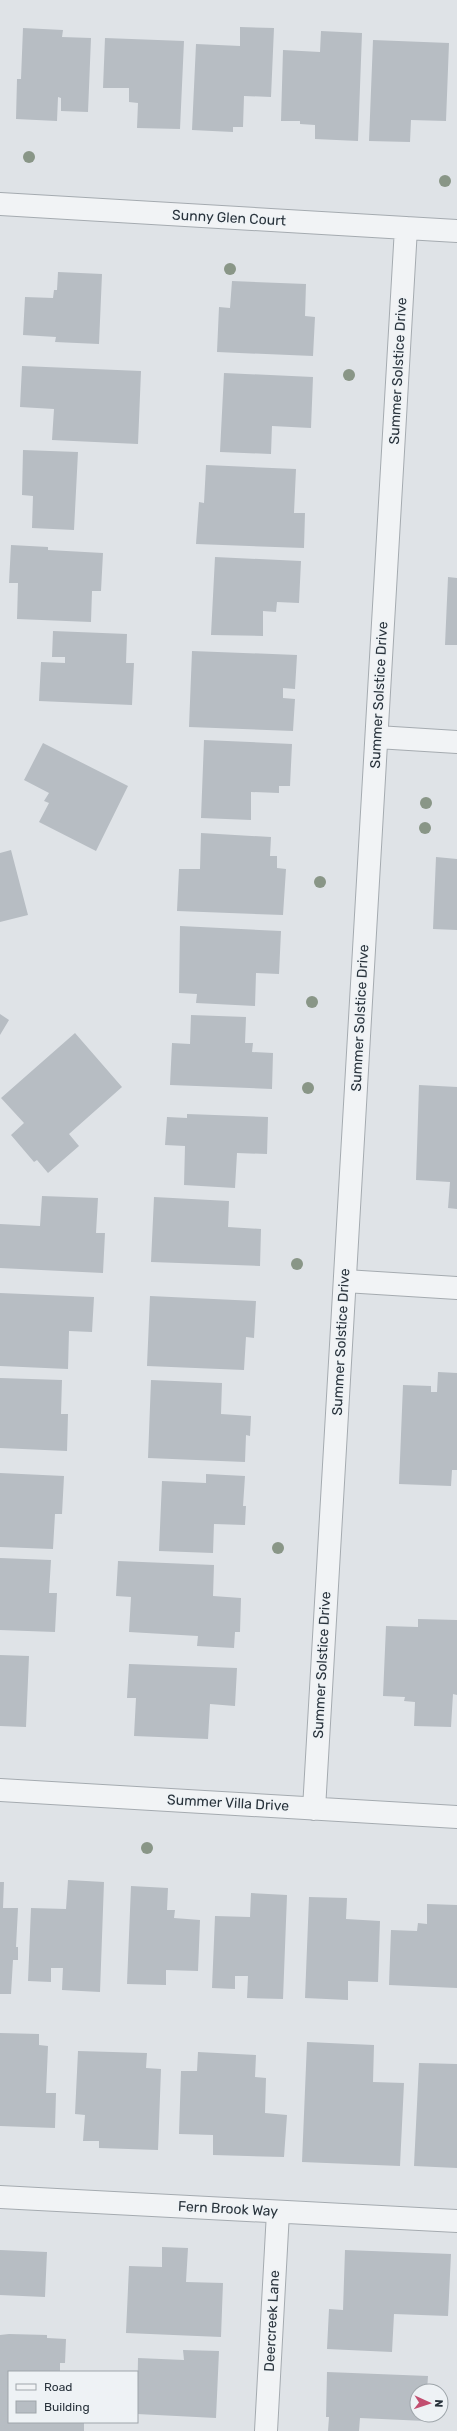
<svg xmlns="http://www.w3.org/2000/svg" width="457" height="2431" font-family="Rubik,sans-serif">
<style>
.building{fill:#b7bdc3}
.lines{fill:none;stroke-linecap:round;stroke-linejoin:round}
.minor-casing{stroke:#a5abb0;stroke-width:24}
.minor{stroke:#f1f3f5;stroke-width:22}
.tree{fill:#899687}
.labels{text-anchor:middle;dominant-baseline:central;stroke-width:3;stroke-linejoin:round;paint-order:stroke}
.street-label{font-size:14px;fill:#29333c;stroke:#eef2f5}
</style>
<rect width="100%" height="100%" fill="#dfe3e7"/>
<path class="building" d="M240,27L274,28L271,97L244,96L243,127H233V132L192,130L196,44L240,46Z
M23,28L63,30L62,37L91,38L88,112L61,111V98L58,97L57,121L16,119L17,79H21Z
M321,31L362,33L358,141L315,139V125L300,124V121H281L283,50L320,52Z
M105,38L184,41L180,129L137,128L138,103L129,102V88H103Z
M373,40L449,43L446,121L411,120L410,142L369,141Z
M58,272L102,274L99,344L55,342L56,337L23,335L25,297L53,298L54,290H57Z
M232,281L306,284L305,316L315,317L313,356L217,352L219,307L230,308Z
M22,366L141,371L138,444L52,440L54,409L20,407Z
M224,373L313,377L311,428L272,426L271,454L220,452Z
M23,450L78,452L74,530L32,528L33,496L22,495Z
M206,465L296,469L294,513H305L304,548L196,544L199,502L204,503Z
M11,545L48,547V550L103,553L101,591H92L91,622L17,619L18,583H9Z
M215,557L301,561L299,603L277,602L276,612L263,611V636L211,635Z
M448,577L457,578V645H445Z
M53,631L127,634L126,663H134L132,705L39,701L41,662L65,663V657H52Z
M192,651L297,655L295,689L283,688V698L295,699L293,731L189,727Z
M204,740L292,744L290,786H279V793L251,792V820L201,818Z
M43,743L128,786L96,851L39,822L49,803L44,801L49,793L24,780Z
M201,833L271,837L270,856H277V868L286,869L283,915L177,911L179,869H200Z
M11,850L28,915L0,922V853Z
M436,857L457,859V930L433,929Z
M180,926L281,931L279,974L256,973L255,1006L196,1003L197,994L179,993Z
M0,1014L9,1020L0,1035Z
M191,1015L246,1017L245,1043H253L252,1052L273,1053L272,1089L170,1085L172,1043L190,1044Z
M75,1033L122,1087L69,1134L79,1146L48,1173L37,1160L34,1162L11,1135L24,1123L1,1098Z
M419,1085L457,1087V1209L448,1208L450,1182L416,1180Z
M187,1114L268,1117L267,1154L237,1153L235,1188L184,1185L185,1146L165,1145L167,1117L187,1118Z
M42,1196L98,1198L96,1233H105L103,1273L0,1268V1224L40,1226Z
M154,1197L229,1201L228,1227L261,1229L260,1266L151,1262Z
M0,1293L94,1297L92,1332L69,1331L68,1369L0,1366Z
M150,1296L256,1301L254,1338L246,1337L244,1370L147,1366Z
M438,1372L457,1373V1470H452L451,1486L399,1484L403,1385L431,1386V1392H437Z
M0,1378L62,1380L61,1414H68L67,1451L0,1448Z
M151,1380L222,1383L221,1414L251,1416L250,1436L246,1435L245,1462L148,1458Z
M0,1473L64,1476L62,1514H55L53,1549L0,1547Z
M206,1474L245,1476L243,1506H246L245,1525L214,1524L213,1553L159,1551L162,1481L206,1483Z
M0,1558L51,1560L49,1593H57L55,1632L0,1630Z
M118,1561L214,1565L213,1596L241,1598L240,1632H235L234,1648L197,1646L198,1636L129,1632L131,1597L116,1596Z
M418,1619L457,1620V1695L453,1694L451,1727L414,1726L415,1702L404,1701L405,1697L383,1696L386,1626L418,1627Z
M0,1655L29,1656L26,1727L0,1726Z
M129,1664L237,1668L235,1706L210,1704L208,1739L134,1736L136,1698H127Z
M68,1880L104,1882L100,1992L62,1990L63,1968H51V1982L28,1981L31,1908L66,1909Z
M0,1882H4L3,1908H18L16,1947H18V1960H13L11,1994H0Z
M131,1886L168,1888L167,1910H175L174,1918L200,1920L198,1971L166,1970V1985L127,1984Z
M251,1893L287,1895L283,1999L247,1998L248,1976H235V1989L212,1988L215,1916L250,1917Z
M309,1897L347,1898L346,1919L380,1921L378,1982L348,1981V2000L305,1998Z
M427,1904L457,1905V1988L389,1985L391,1930L417,1931L418,1923L427,1924Z
M0,2033L39,2034V2045L48,2046L46,2093H56L55,2128L0,2126Z
M307,2042L374,2045L373,2082L404,2083L400,2166L302,2162Z
M78,2051L147,2053L146,2068L161,2069L158,2150L99,2148V2141H83L85,2115L75,2114Z
M198,2052L256,2055L255,2077L266,2078L265,2113L287,2115L284,2157L213,2155V2135L179,2134L181,2071H197Z
M419,2063L457,2064V2168L414,2166Z
M162,2247L188,2248L186,2282L223,2283L221,2337L126,2333L129,2266L162,2267Z
M0,2250L47,2252L45,2297L0,2295Z
M345,2250L451,2254L448,2316L394,2314L392,2352L327,2349L329,2309L343,2310Z
M9,2334L47,2335V2338L66,2339L65,2363H60V2372H9V2422H84V2431H0V2335Z
M183,2350L219,2351L216,2418L137,2414L138,2358L184,2360Z
M327,2372L428,2376L427,2391H417V2415H426L425,2421L360,2418L359,2431H328L329,2417H326Z"/>
<g class="lines">
<defs>
<path id="minor" d="M0,204L457,231
M377,737L457,742
M345,1281L457,1288
M0,1790L457,1817
M314,1809L406,228
M0,2197L457,2221
M266,2431L278,2212"/>
</defs>
<use href="#minor" class="minor-casing"/>
<use href="#minor" class="minor"/>
</g>
<g class="tree">
<circle cx="29" cy="157" r="6"/>
<circle cx="445" cy="181" r="6"/>
<circle cx="230" cy="269" r="6"/>
<circle cx="349" cy="375" r="6"/>
<circle cx="426" cy="803" r="6"/>
<circle cx="425" cy="828" r="6"/>
<circle cx="320" cy="882" r="6"/>
<circle cx="312" cy="1002" r="6"/>
<circle cx="308" cy="1088" r="6"/>
<circle cx="297" cy="1264" r="6"/>
<circle cx="278" cy="1548" r="6"/>
<circle cx="147" cy="1848" r="6"/>
</g>
<g class="labels">
<g class="street-label">
<text transform="translate(229 218) rotate(3)">Sunny Glen Court</text>
<text transform="translate(398 371) rotate(-87)">Summer Solstice Drive</text>
<text transform="translate(379 695) rotate(-87)">Summer Solstice Drive</text>
<text transform="translate(360 1018) rotate(-87)">Summer Solstice Drive</text>
<text transform="translate(341 1342) rotate(-87)">Summer Solstice Drive</text>
<text transform="translate(322 1665) rotate(-87)">Summer Solstice Drive</text>
<text transform="translate(228 1803) rotate(3)">Summer Villa Drive</text>
<text transform="translate(228 2209) rotate(3)">Fern Brook Way</text>
<text transform="translate(272 2321) rotate(-87)">Deercreek Lane</text>
</g>
</g>
<rect x="8" y="2371" width="130" height="52" fill="#eef2f5" stroke="#9fa6ab"/>
<rect x="16" y="2384" width="20" height="6" fill="#f1f3f5" stroke="#9fa6ab"/>
<text x="44" y="2391" font-size="12" fill="#29333c">Road</text>
<rect x="16" y="2401" width="20" height="12" fill="#b7bdc3" stroke="#9fa6ab"/>
<text x="44" y="2411" font-size="12" fill="#29333c">Building</text>
<g transform="translate(429 2403) rotate(93)"><circle r="19" fill="#eef2f5" stroke="#9fa6ab"/>
<path d="M0-3L7 15L0 10L-7 15Z" fill="#c24e70"/>
<text y="-6" font-size="11" font-weight="bold" text-anchor="middle" fill="#29333c">N</text>
</g>
</svg>
